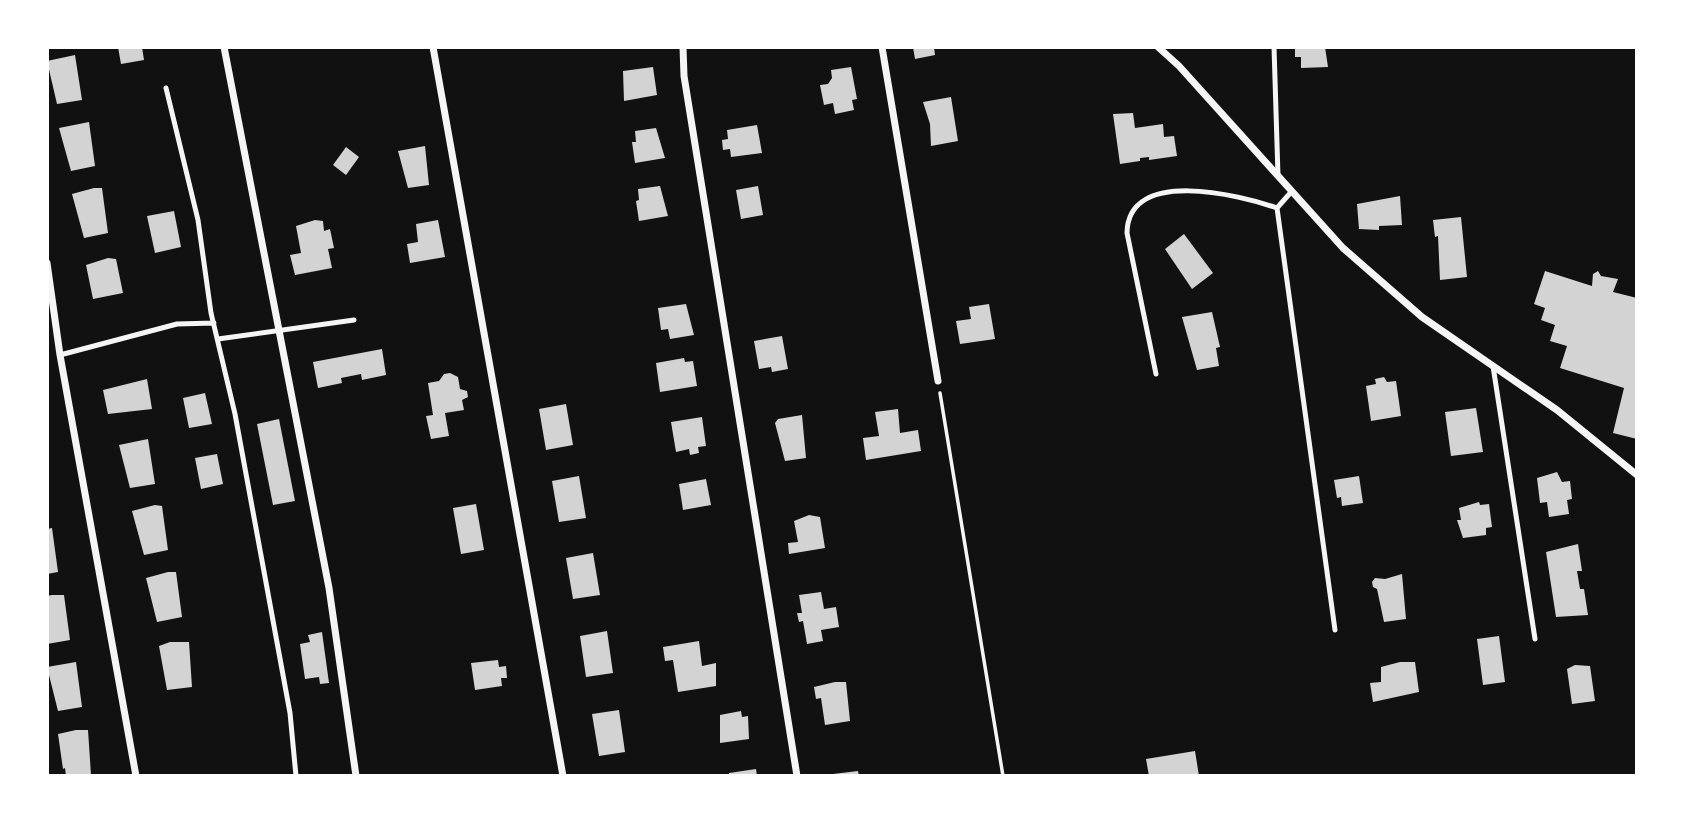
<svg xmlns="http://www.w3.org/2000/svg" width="1684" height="823" font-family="Bitter,serif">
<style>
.building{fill:#d3d3d3}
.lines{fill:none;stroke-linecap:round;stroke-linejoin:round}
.path{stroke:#f5f5f5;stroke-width:3.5}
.service{stroke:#f5f5f5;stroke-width:5}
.minor{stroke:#f5f5f5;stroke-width:7}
</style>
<rect width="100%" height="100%" fill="#111"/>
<path class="building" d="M118,47H142L144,60L121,64Z
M913,47H934L935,55L915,59Z
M1295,47H1325L1328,67L1301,68V57H1295Z
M75,55L82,100L57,104L47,61Z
M653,67L657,95L624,101L623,71Z
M851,67L857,99L852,100L854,110L835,114L833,103L824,105L820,85L828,84L832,78L831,70Z
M951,97L958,141L931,146L930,124L923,102Z
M1133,113L1135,128L1163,124L1164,137L1174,136L1177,156L1149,160V157L1140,158V161L1120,164L1113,114Z
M89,122L95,166L71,171L59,128Z
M757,125L762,153L731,157L730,149L723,150L722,140L728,139L727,130Z
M656,128L665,158L635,163L632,142H636L635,131Z
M425,146L429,185L408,188L398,151Z
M346,147L359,157L346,175L333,165Z
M660,186L668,216L639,221L636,201L639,200L638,189Z
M758,186L763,215L741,219L736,190Z
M94,188H102L108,233L84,238L72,194Z
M1400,196L1402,225L1379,226V230L1359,229L1357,204Z
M174,211L181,247L155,253L147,216Z
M1461,217L1467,277L1440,280L1438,236L1435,237L1433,220Z
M315,220L323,221L324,231L330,229L334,248L328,249L332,268L295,275L290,255L301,253L296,226Z
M438,220L445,257L410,263L407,244L418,242L416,224Z
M1184,234L1213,273L1192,289L1165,249Z
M108,258L116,259L123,293L93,299L86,265Z
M1545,271L1592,286L1593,274L1598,271L1601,276L1618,279L1613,292L1637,298V439L1613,433L1624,388L1560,368L1567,346L1550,341L1555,325L1541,320L1545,308L1534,304Z
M686,304L694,335L670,339L668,329L661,330L658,308Z
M989,304L995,339L960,344L956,321L971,319L969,307Z
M1212,312L1220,347L1216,348L1219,366L1197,370L1182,317Z
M782,336L788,369L772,372L771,367L759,369L754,341Z
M382,349L386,375L362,380L361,374L341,378L342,383L318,388L313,362Z
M684,358L685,362L693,361L697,386L660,392L656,363Z
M450,373L458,377L460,389L467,391L468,397L462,400L464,410L445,413L449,436L431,439L426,416L433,415L428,383L439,381L444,374Z
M1384,377L1387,382L1396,381L1401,416L1371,421L1366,386L1376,384L1375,379Z
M147,379L152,409L108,414L103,390Z
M205,393L212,424L189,428L183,398Z
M566,404L573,445L546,450L539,409Z
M1476,408L1483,452L1451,456L1445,412Z
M898,409L900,433L918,430L921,451L866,460L863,438L879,436L875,412Z
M802,415L806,458L785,461L775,423L778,419Z
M702,417L706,446L698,447L699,453L690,455L689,449L676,452L671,422Z
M279,419L295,501L273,505L257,424Z
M148,439L155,484L130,488L119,445Z
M217,454L223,484L201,489L195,458Z
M1557,472L1562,482L1570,481L1572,499L1567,500L1569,514L1549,517L1547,502L1540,503L1537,478Z
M579,476L586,518L559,522L552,481Z
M1359,476L1363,503L1342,506L1341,497L1337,498L1334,480Z
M706,479L711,505L683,510L679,484Z
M1479,502L1480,505L1489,504L1492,527L1486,528V535L1463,538L1457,520H1461L1459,508Z
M476,504L484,550L461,554L453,508Z
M155,505L162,506L168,550L144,555L132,511Z
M809,515L820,517L825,548L789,554L788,543L798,542L794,521Z
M52,528L58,572L47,574V529Z
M1578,544L1582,571H1577L1580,589H1584L1588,615L1556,617L1546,552Z
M593,553L600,595L573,599L566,558Z
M168,572H176L182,617L157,622L146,578Z
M1402,574L1406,619L1384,622L1377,589L1373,587L1372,582L1375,578L1385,579Z
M821,592L824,609L836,607L839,627L821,630L823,641L807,644L803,621L799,622L797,613H802L799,595Z
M52,595H64L70,640L47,644V596Z
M607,631L613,673L586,677L580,636Z
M322,632L329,683L320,684L319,677L305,679L300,644L310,642L308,635Z
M1499,636L1505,682L1483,685L1477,639Z
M699,641L702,666L716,663V686L678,692L673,660L665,661L663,647Z
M170,642H189L192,687L167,690L159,646Z
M498,660L499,667L506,666L507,678H501L502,686L475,690L471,663Z
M76,662L82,707L58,711L47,667Z
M1400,662H1415L1419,692L1373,702L1370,683L1381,682V667Z
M1575,665L1590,666L1595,701L1572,704L1567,669Z
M835,682H846L850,721L825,725L821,698L816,699L814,687Z
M619,710L625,752L599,756L592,714Z
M741,711L742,717L748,716L749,739L720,743V715Z
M76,730H88L91,775L66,776L65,768L63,769L58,734Z
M1195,751L1199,776H1149L1146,759Z
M756,769L757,776H729V773Z
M858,771L859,776H833V774Z"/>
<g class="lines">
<path class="path" d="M940,393L1003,776"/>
<path class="service" d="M1274,47L1278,176
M166,88L198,220L211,313L235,414L290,713L296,776
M1292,191L1277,208L1335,630
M218,339L354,320
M60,355L177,324L214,323
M1493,366L1535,639
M1156,374L1127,233C1128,167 1240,195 1277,208"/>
<path class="minor" d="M224,47L329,588L356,776
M433,47L563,776
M683,47L684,76L797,776
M882,47L938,381
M1158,47L1179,66L1343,248L1422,317L1557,410L1637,475
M47,263L60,355L136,776"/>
</g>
<rect width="1684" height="823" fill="none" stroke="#ffffff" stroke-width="98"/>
</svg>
